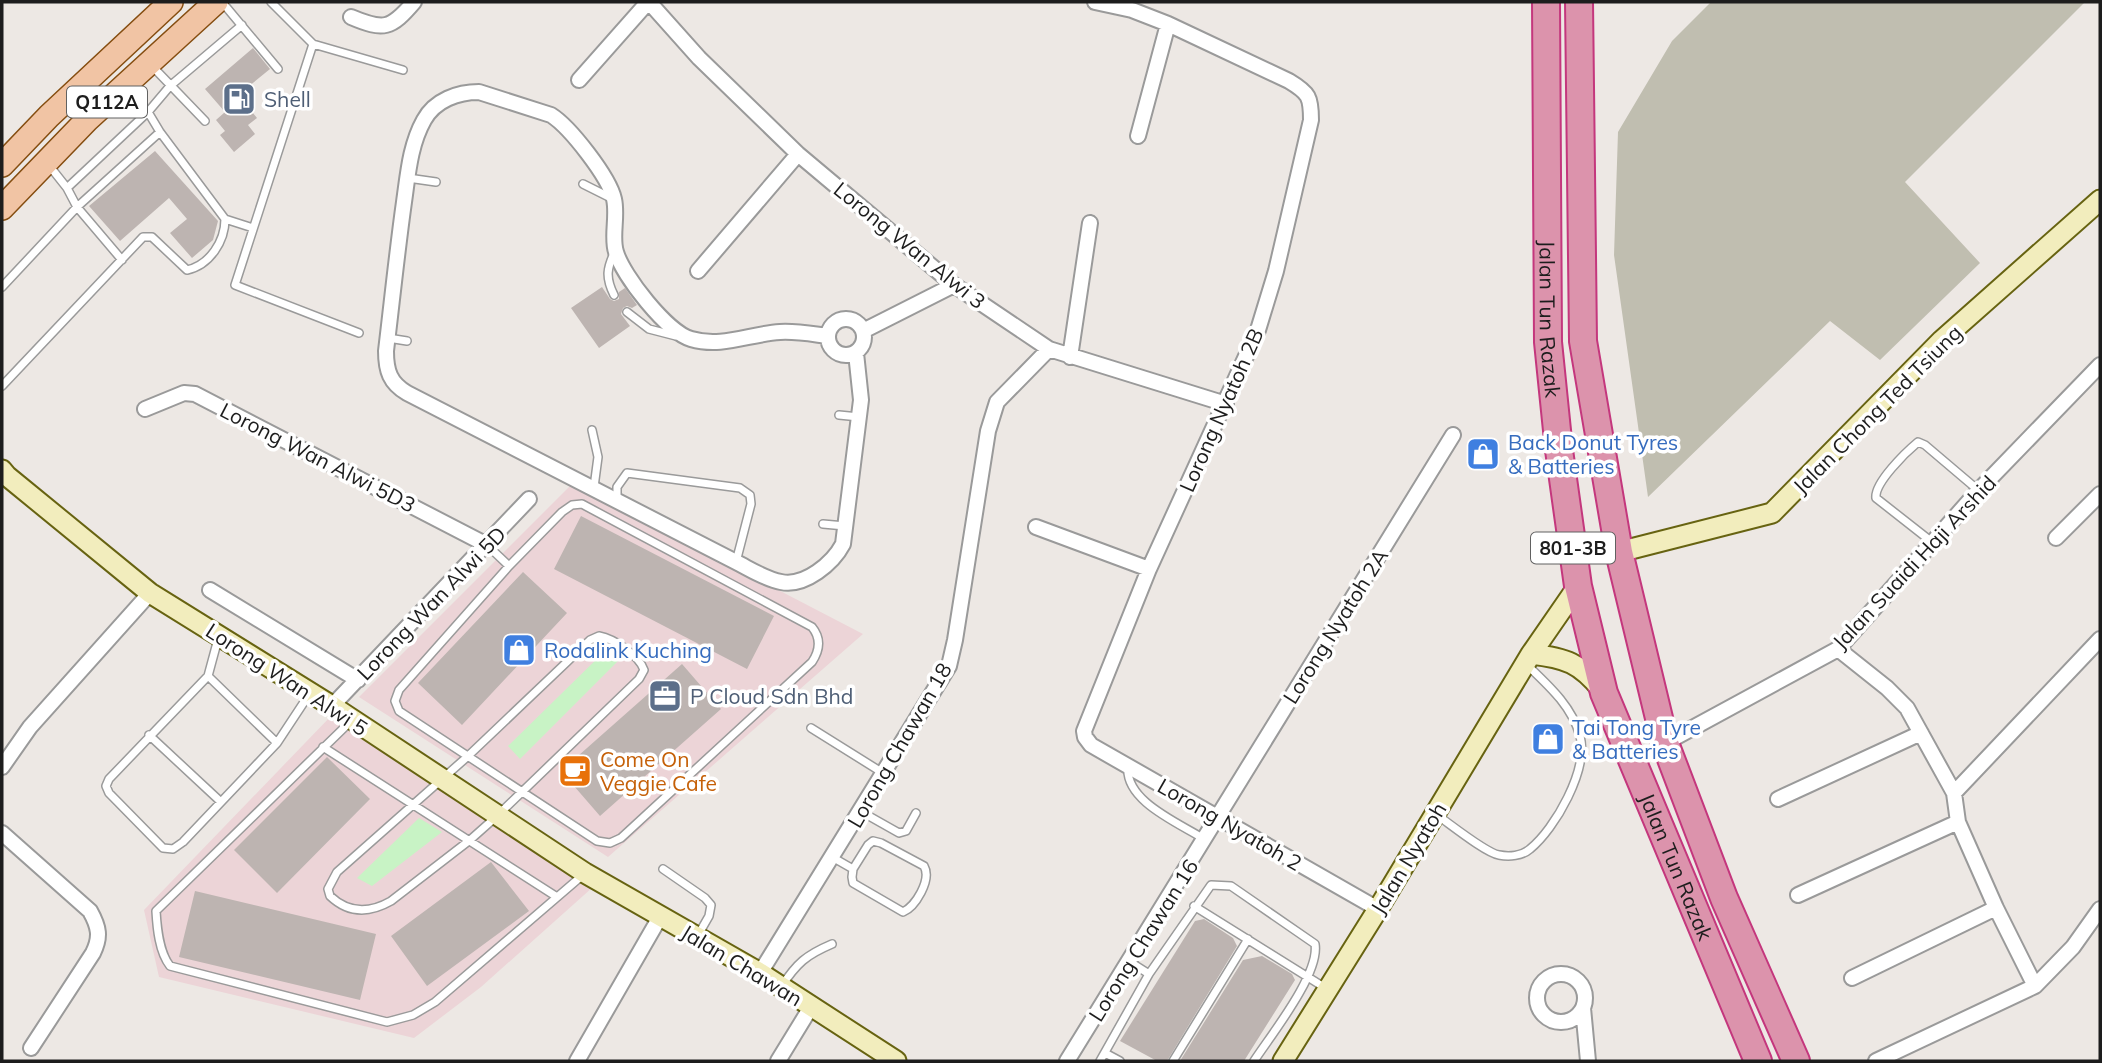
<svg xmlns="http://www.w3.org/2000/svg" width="2102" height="1063" font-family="Mulish,sans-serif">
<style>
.commercial{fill:#ecd4d7}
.construction{fill:#c0beb0}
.park{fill:#c8f3c5}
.building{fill:#bdb4b1}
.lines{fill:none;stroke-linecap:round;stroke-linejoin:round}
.lane-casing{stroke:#9a9a9a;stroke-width:10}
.street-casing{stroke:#9a9a9a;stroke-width:18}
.secondary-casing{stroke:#676311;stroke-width:23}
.primary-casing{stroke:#854d10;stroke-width:26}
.highway-casing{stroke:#c4377d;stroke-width:30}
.lane{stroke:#fff;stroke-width:7}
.street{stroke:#fff;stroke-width:14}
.secondary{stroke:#f2edbd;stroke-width:19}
.primary{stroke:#f1c4a4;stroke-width:23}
.highway{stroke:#dc93ac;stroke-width:26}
.labels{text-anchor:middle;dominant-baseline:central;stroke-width:7;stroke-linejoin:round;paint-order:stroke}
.shield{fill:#fff;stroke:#616161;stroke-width:2}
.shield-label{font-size:19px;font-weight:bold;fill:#1d1d1d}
.service-label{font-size:21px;fill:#4e5e75;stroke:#fff;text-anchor:start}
.street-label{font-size:21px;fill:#1d1d1d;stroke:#fff}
.shop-label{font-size:21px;fill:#366cbe;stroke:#fff;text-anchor:start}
.food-label{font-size:21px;fill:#c56008;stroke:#fff;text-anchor:start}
</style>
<rect width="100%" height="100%" fill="#ede8e4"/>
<path class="commercial" d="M573,483L863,634L608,857L359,697Z
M332,715L593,887L481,987L414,1038L159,977L144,910Z"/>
<path class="construction" d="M1711,2H2085L1905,182L1980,263L1880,360L1830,321L1648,497L1614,255L1618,132L1672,41Z"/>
<path class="park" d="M608,648L623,656L520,759L508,746Z
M419,818L442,832L372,886L357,878Z"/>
<path class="building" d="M253,48L270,69L238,95L257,118L248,125L255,134L234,152L220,135L225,131L216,120L225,112L205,89Z
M155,151L218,221L213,240L192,258L170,233L187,219L169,198L120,241L89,206Z
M602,287L610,299L614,301L619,299V292L625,288L637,305L632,308L627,306L623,308L621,314L630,326L599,348L571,308Z
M581,516L774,616L747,669L554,569Z
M523,572L567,613L462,725L418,683Z
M682,664L721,709L600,816L561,771Z
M327,757L370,799L277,893L234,850Z
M491,862L529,911L427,986L391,936Z
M195,891L376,934L360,1000L179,957Z
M1204,919L1233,938L1237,946L1167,1061H1157L1120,1041L1195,921Z
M1262,956L1292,974L1295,980L1244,1061H1180L1243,960Z"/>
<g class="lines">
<defs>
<path id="lane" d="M222,2L278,69
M271,2L313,44
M152,66L205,121
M48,164L67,188L77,207L122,260
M408,178L436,182
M583,184L613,199
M67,188L148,112L170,86L242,25
M225,219L253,228
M2,287L77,207L160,132
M614,295C605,277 607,268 615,251
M627,312L649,329L676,336
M359,333L235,285L313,44L403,70
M388,338L407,341
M2,386L143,237H152L187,270C210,265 225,241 225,219L160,132L148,112
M839,415L859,417
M592,430L598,457L594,487
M617,499V487L627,473L740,488L750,495L751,504L736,562
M582,504L812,627C821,638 820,650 812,662L621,838L610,843L597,841L399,711L395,701L399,690L509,566L562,512L572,505Z
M823,524L845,526
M1932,542L1876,498C1874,483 1906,452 1918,442L1925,445L1978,490
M487,545L509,566
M599,636C614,639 639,655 644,670L639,679L497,816L470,840L391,901C370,913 349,914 330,896L328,889L337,872L467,757L590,640Z
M218,639L208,676L109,779L106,786L109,793L163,848L173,849L183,842L277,743L310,693
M208,676L277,743
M351,721L156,911C157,928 159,952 170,966L387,1022L413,1015L435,1002L584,874
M811,728L883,773
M149,735L221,802
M323,747L557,897
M1128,766C1124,801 1179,823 1204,839
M860,811L899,833L906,831L916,813
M1437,815C1450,824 1486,853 1499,855C1509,857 1522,856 1530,849C1555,829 1589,769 1580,736C1572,706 1548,685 1526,664
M832,857L853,869L852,877L853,883L903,912C915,907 932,880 924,866L881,843L873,841L868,845L853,869
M663,869L705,898L711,905L709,916L697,937
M1194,906L1327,989
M1130,962L1149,974L1211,885L1231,886L1315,944C1320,974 1271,1035 1254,1061
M781,987C797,963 806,955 832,944
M1105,1053L1120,1061
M1100,1061L1149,974
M1173,1061L1248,939"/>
<path id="street" d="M649,2L699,58L798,154L954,285L1049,349L1226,404
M1095,2L1132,10L1168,24L1289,81C1309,93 1311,97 1311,120L1276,271L1258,330L1149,569L1084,731L1085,737L1091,745L1378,909
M351,17C384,31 391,29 414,2
M579,80L648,2
M1138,136L1168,24
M698,271L798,154
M828 337a18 18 0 1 1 36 0a18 18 0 1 1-36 0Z
M863,331L954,285
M828,336C812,334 796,331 780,332C749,334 722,348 691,339C667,332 623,276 616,252C611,237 618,216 614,199C609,177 570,127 551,115L479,92C458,92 435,100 424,120C410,145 408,174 404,202C397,252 392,301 386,351C386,371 390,383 407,393L736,562C750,569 765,579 781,582C805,587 833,563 843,544L861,400L856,353
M1070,357L1090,223
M145,409L184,393L195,394L487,545
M1036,527L1149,569
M2056,538L2100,494
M210,590L358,680
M1838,649L1887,688L1907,708L1954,793L1958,822L1996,908L2035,986
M332,706L529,499
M1665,743L1838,649L1979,490L2100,365
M2,767L30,727L150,593
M1954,793L2100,639
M1778,799L1921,733
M2,833L90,911C99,927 101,937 93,953L31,1048
M1798,895L1958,822
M760,973L949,666L955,640L988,431L997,402L1049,349
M1537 998a24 24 0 1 1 48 0a24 24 0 1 1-48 0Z
M1852,978L1996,908
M1583,1008L1588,1061
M577,1061L660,917
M778,1061L811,1007
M1067,1061L1453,435
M1876,1061L2035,986L2073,947L2100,909"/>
<path id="secondary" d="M2,470L7,476L150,593L332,706L585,873L760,973L896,1061
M1619,552L1772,513L1942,340L2100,200
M1531,654C1566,658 1580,663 1602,690
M1283,1061L1378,909L1531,654L1578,586"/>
<path id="primary" d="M2,165L49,116L171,2
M2,208L87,120L216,2"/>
<g id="highway">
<path id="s1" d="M1546,2L1548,342L1559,450L1578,586L1604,693L1758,1061"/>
<path d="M1579,2L1583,341L1619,552L1665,743L1724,898L1796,1061"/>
</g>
</defs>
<use href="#lane" class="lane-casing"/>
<use href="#street" class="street-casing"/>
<use href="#secondary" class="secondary-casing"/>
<use href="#primary" class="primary-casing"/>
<use href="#highway" class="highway-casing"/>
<use href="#lane" class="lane"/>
<use href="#street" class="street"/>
<use href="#secondary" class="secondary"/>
<use href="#primary" class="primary"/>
<use href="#highway" class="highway"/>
</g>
<defs>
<symbol id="fuel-square" viewBox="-11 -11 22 22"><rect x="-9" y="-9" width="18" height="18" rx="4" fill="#5c6f8a" stroke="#fff"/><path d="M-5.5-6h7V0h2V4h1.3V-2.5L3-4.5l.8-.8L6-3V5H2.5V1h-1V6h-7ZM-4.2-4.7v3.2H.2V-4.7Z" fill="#fff"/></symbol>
<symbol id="shop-square" viewBox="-11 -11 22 22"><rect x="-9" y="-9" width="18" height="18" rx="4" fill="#3f7fe0" stroke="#fff"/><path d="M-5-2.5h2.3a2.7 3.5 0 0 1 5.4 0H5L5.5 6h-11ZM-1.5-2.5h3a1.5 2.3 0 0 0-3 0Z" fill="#fff"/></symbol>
<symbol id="office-square" viewBox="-11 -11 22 22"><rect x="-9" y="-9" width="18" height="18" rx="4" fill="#5c6f8a" stroke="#fff"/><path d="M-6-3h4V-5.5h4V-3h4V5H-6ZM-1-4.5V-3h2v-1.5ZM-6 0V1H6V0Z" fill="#fff"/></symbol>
<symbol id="cafe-square" viewBox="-11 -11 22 22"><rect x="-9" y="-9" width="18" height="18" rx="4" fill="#e8710a" stroke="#fff"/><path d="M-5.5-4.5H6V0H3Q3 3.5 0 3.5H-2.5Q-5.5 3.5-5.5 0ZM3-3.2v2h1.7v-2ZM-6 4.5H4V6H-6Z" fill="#fff"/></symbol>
</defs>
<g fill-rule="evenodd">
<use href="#fuel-square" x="220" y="80" width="38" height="38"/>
<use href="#shop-square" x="1464" y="435" width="38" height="38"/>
<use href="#shop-square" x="500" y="631" width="38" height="38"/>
<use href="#office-square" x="646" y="677" width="38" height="38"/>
<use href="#shop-square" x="1529" y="720" width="38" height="38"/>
<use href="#cafe-square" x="556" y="752" width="38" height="38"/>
</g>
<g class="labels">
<g class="shield">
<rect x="67" y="86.5" width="80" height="31" rx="5"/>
<rect x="1531" y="532.5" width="84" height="31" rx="5"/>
</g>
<g class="shield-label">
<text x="107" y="102">Q112A</text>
<text x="1573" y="548">801-3B</text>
</g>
<g class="service-label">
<text x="264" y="99">Shell</text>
<text x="690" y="696">P Cloud Sdn Bhd</text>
</g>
<g class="street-label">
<text transform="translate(910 245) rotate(39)">Lorong Wan Alwi 3</text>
<text stroke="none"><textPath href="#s1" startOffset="317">Jalan Tun Razak</textPath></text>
<text transform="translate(1877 409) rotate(-45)">Jalan Chong Ted Tsiung</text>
<text transform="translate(1221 410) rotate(-66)">Lorong Nyatoh 2B</text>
<text transform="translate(318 457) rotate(27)">Lorong Wan Alwi 5D3</text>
<text transform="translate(1914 562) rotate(-47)">Jalan Suaidi Haji Arshid</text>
<text transform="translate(431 603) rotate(-46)">Lorong Wan Alwi 5D</text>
<text transform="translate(1335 626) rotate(-58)">Lorong Nyatoh 2A</text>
<text transform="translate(287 679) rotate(33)">Lorong Wan Alwi 5</text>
<text transform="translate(899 745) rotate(-60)">Lorong Chawan 18</text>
<text transform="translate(1230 824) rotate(30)">Lorong Nyatoh 2</text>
<text transform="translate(1408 858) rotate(-59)">Jalan Nyatoh</text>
<text stroke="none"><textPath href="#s1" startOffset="884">Jalan Tun Razak</textPath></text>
<text transform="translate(1143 940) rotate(-58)">Lorong Chawan 16</text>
<text transform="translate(742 965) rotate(31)">Jalan Chawan</text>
</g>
<g class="shop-label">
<text x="1508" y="442">Back Donut Tyres<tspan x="1508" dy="24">&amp; Batteries</tspan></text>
<text x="544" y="650">Rodalink Kuching</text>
<text x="1572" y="727">Tai Tong Tyre<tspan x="1572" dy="24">&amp; Batteries</tspan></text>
</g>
<g class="food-label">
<text x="600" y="759">Come On<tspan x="600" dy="24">Veggie Cafe</tspan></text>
</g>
</g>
<rect width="2102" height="1063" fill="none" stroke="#1d1d1d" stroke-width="7"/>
</svg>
